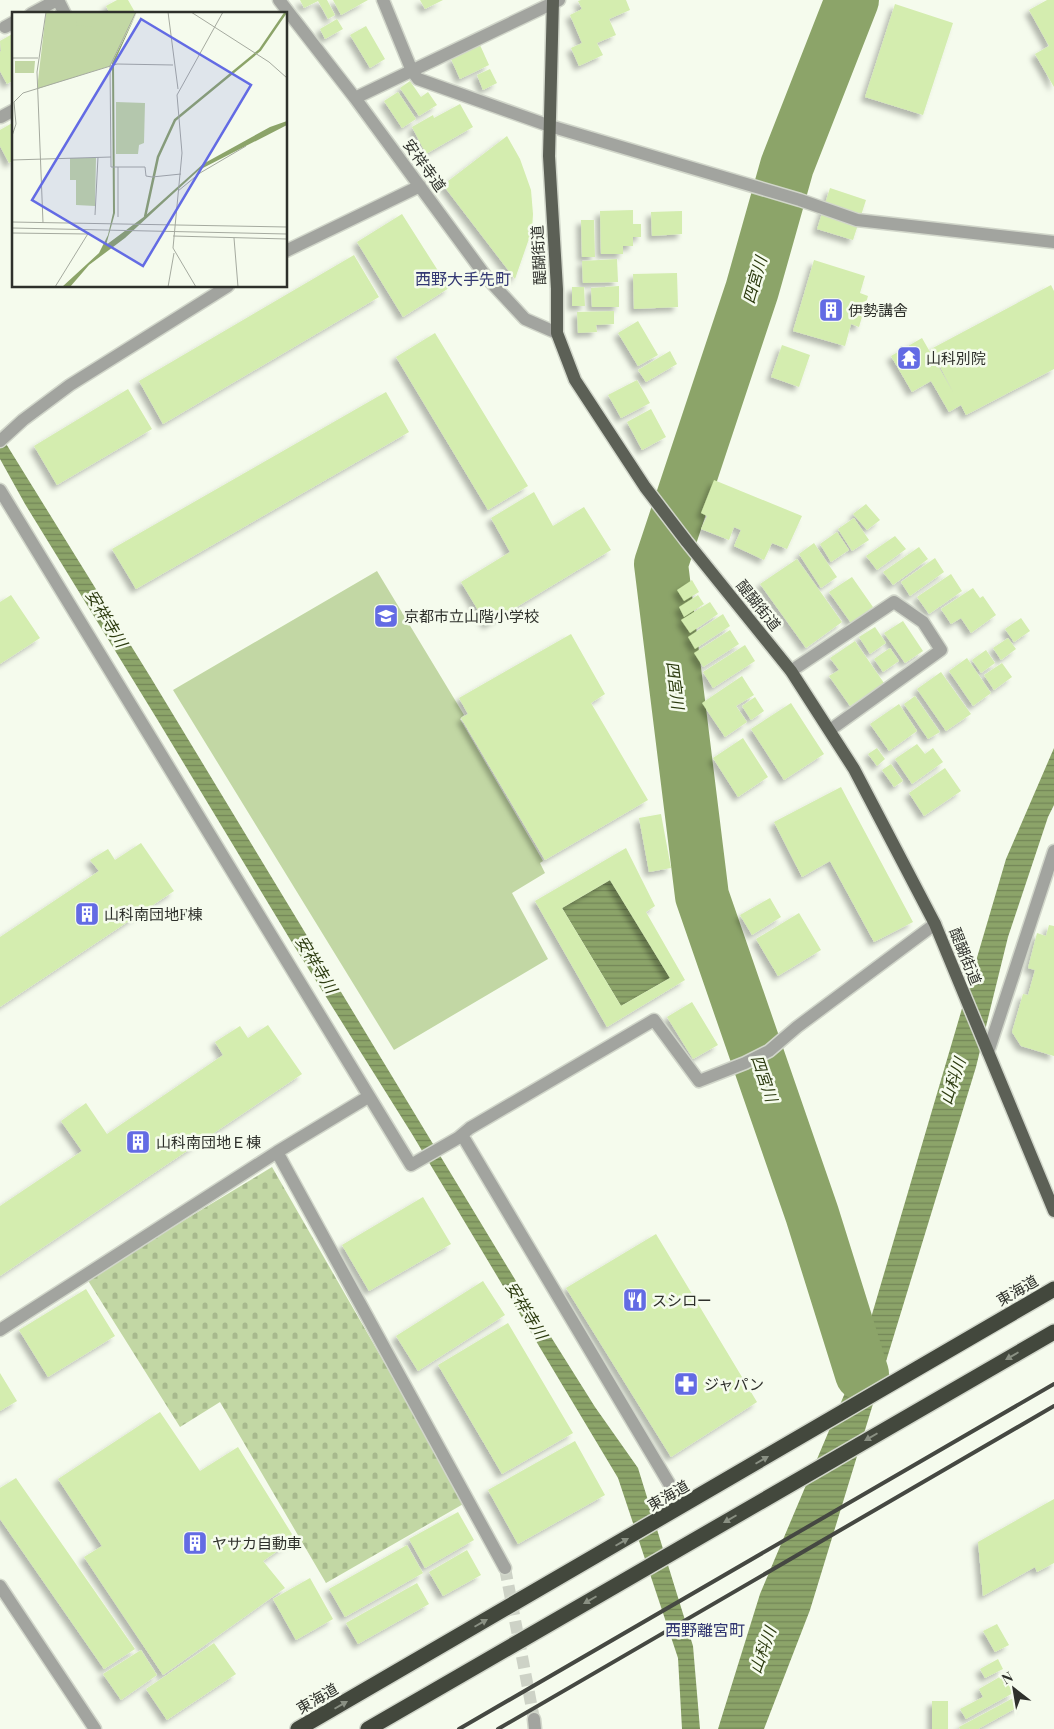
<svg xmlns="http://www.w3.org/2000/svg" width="1054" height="1729" font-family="'Playfair Display','Noto Sans JP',serif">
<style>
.green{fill:#c2d7a4}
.cemetery{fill:url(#cemetery-stones)}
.water{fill:url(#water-rules)}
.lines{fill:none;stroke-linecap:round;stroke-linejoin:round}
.river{stroke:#8ca469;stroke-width:54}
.building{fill:#d4edaf;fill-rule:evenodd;filter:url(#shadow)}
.minor-tunnel{stroke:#cdd2c6;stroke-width:12;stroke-dasharray:12 6;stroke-linecap:butt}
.minor-casing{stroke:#d1d6ca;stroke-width:15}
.major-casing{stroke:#d1d6ca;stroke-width:15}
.highway-casing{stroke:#d1d6ca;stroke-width:18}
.minor{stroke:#a2a49f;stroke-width:12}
.major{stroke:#5c6056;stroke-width:12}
.highway{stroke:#43483d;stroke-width:15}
.rail{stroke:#454842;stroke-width:4}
.oneway{fill:#8a9083}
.labels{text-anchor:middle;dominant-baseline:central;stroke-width:5;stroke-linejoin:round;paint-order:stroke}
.street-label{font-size:15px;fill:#2e302b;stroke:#f5fbed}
.poi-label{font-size:15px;fill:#2e302b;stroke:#f5fbed;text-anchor:start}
.neighbourhood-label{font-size:16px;fill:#323772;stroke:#f5fbed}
.water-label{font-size:16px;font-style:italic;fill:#2d3c10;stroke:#f5fbed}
.inset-river{fill:none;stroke:#8ca469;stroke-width:2.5}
.inset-road{fill:none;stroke:#a5aa9f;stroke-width:1}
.view{fill:#636be4;fill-opacity:0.15;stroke:#636be4;stroke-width:2.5}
.inset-edge{fill:none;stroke:#2e302b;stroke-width:2.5}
</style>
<defs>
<pattern id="cemetery-stones" width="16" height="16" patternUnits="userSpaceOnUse" patternTransform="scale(1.25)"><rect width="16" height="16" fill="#c2d7a4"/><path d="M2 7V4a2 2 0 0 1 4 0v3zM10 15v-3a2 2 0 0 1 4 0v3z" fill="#a7b98d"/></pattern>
<pattern id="water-rules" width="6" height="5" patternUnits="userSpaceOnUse" patternTransform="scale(1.25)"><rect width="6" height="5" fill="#8ca469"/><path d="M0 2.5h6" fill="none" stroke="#738657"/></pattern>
<filter id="shadow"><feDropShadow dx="-4.5" dy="4.5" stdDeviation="2.5" flood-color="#0004"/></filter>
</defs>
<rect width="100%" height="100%" fill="#f5fbed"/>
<path class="green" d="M377,571L464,715L460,719L543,861L540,863L545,873L512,893L548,959L394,1050L173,690Z"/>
<path class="cemetery" d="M272,1167L465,1503L326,1583L220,1402L180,1427L87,1279Z"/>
<path class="water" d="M0,434L151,678L519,1286L595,1407L638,1468L693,1646L700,1729H682L678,1658L618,1478L412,1134L291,941L157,719L25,504L0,459Z
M1054,748V805L1048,817L1008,937L976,1067L810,1610L764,1729H718L760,1594L858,1362L1006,859Z
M610,880L670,978L621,1006L562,908Z"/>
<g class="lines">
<path class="river" d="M852,0L787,166L752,290L661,564L702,896L812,1214L862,1374"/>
</g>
<path class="building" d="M117,0H128L136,14H110L106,6Z
M300,0H327L335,15L328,19L318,1L304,8Z
M333,0H368L341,15Z
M420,0H443L425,9Z
M581,0H626L630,10L609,19L616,35L597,43L603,55L579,66L571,48L582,43L570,15L582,9L578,1Z
M1047,0H1054V87L1035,54L1049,46L1029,10Z
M895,4L953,23L923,115L865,97Z
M337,19L343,29L325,39L320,29Z
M366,26L385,59L370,68L350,35Z
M14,33V80L7,84L0,71V52L1,51L0,41Z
M480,45L489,65L460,79L451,59Z
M490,69L497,83L483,90L477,75Z
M410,81L421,97L428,92L437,105L419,116L400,88Z
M398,92L416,119L402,128L384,101Z
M460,104L473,127L426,154L412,127L433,115L434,118Z
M14,122V160L9,163L0,146V130Z
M507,136L520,159L531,190L533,214L532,230L515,279L443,185Z
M830,188L866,200L853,240L817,229Z
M633,210V224H641V237H633V246H623V254H601L600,211Z
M682,211V234L652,236L651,212Z
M402,214L449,288L403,317L357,242Z
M581,220H594L595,257H582Z
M354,255L379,297L163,424L139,381Z
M617,259L618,282L583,283L582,261Z
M814,260L865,276L860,293L868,296L859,327L851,324L845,346L793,331Z
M677,273L678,307L634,309L633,274Z
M1051,285L1054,291V369L966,415L961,405L949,412L931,381L912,392L891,356L922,338L953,392L931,349Z
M619,286V307H592L591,288Z
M572,287H584L585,306H572Z
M614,311V324L596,325L597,332L578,333L577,312Z
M638,321L658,355L638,366L618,333Z
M435,333L528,486L488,510L396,357Z
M782,345L810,355L799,387L771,377Z
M670,351L677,364L646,382L638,370Z
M637,380L650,403L621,418L608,395Z
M128,389L152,429L57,485L34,446Z
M386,392L409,432L136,589L112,549Z
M651,409L666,437L642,450L627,422Z
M714,480L802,516L787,549L772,543L764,560L734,546L741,530L734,527L729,540L701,529L707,516L701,513Z
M534,492L553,526L584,507L611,550L487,625L461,582L510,552L491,518Z
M866,504L880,520L867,530L853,514Z
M854,518L869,540L852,551L838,529Z
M837,532L849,550L831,562L820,544Z
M895,536L906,549L877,570L866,556Z
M814,543L837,577L821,588L799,554Z
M919,547L928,559L893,585L883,572Z
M935,558L944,572L910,596L901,582Z
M797,559L842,622L806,648L760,584Z
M951,574L962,591L929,614L917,597Z
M852,577L873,607L851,623L829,592Z
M692,580L699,592L684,601L677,590Z
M973,588L980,598L983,596L996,615L971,633L961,618L951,624L941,609Z
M11,595L40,638L0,664V602Z
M698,595L704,604L684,617L679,607Z
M710,602L718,614L690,633L681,620Z
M723,614L730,626L695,649L688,637Z
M1021,618L1030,631L1014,642L1005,629Z
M903,621L923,651L905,663L884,633Z
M875,627L886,643L870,654L859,637Z
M730,630L739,644L703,667L694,653Z
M571,634L605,694L591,703L648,800L545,860L461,718L468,714L459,698Z
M1008,638L1016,649L1001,660L993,648Z
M855,641L884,683L850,706L829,676L839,670L830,658Z
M745,645L755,661L713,688L703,672Z
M890,648L899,661L883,672L874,659Z
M986,650L995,663L981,673L972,660Z
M967,658L991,693L973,706L949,671Z
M1002,663L1012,677L994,690L984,675Z
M941,672L971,714L946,731L917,689Z
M742,676L754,695L736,706L747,722L725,737L702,703Z
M915,696L940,732L928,739L904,704Z
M755,697L764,711L751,720L742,706Z
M791,703L824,754L784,780L751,729Z
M899,704L917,731L889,751L870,724Z
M743,738L768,777L738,797L713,758Z
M917,744L925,754L933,748L943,762L912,784L895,759Z
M877,748L885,759L877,766L868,754Z
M891,764L903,781L894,787L882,770Z
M945,768L961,791L924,816L909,793Z
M841,787L913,922L874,942L830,861L802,877L774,822Z
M661,814L671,868L649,872L639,818Z
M141,843L174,891L0,1007V937L99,871L90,860L108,849L115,860Z
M626,848L655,906L646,912L685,980L607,1027L535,901ZM610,880L670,978L621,1006L562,908Z
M770,898L781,917L752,935L740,915Z
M799,913L821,950L778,976L756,939Z
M1049,925L1054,926V1056L1021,1046L1012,1032L1023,994L1028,995L1035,970L1028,968L1037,933L1046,936Z
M692,1002L718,1045L693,1059L667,1017Z
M268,1025L302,1074L0,1276V1206L82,1151L61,1121L86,1103L107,1134L223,1055L215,1042L240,1026L248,1038Z
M423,1197L451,1244L369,1291L342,1245Z
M656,1234L757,1402L671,1457L566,1288Z
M483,1281L505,1315L418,1371L396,1336Z
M86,1289L115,1336L48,1377L19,1330Z
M508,1323L573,1433L502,1474L438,1365Z
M0,1373L17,1401L0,1411Z
M160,1412L200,1471L238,1447L295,1539L263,1561L285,1588L163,1675L84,1557L102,1546L58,1479Z
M575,1441L605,1495L518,1544L488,1490Z
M16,1478L135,1649L104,1669L0,1519V1488Z
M1054,1499V1563L1037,1572L1035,1567L983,1596L978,1542Z
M458,1512L474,1540L425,1568L409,1539Z
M407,1545L423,1573L345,1617L329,1589Z
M467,1550L481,1575L443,1596L429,1572Z
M310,1578L333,1619L296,1640L273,1599Z
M417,1583L429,1604L358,1644L346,1623Z
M997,1624L1009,1645L995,1652L983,1631Z
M214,1643L236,1674L167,1720L146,1689Z
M141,1650L157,1675L121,1700L103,1674Z
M998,1659L1003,1669L985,1678L980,1669Z
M1003,1675L1013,1693L966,1719L960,1709L983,1697L979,1689Z
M1015,1697L1020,1706L978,1729H960L959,1727Z
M932,1701H948V1729H932Z"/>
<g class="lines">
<path class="minor-tunnel" d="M505,1568L534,1719"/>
<defs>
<path id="minor" d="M58,0L65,14
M279,0L355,98L487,278L525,319L557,333
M383,0L412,71L418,79L550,126L800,200L857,220L1054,242
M31,14L57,0
M5,27L14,22
M355,98L559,0
M1,117L14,110
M286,251L420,186
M0,441L23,420L70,385L228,286
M0,490L411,1165L458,1138L470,1128L654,1020L699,1081L745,1063L769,1051L797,1027L935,924
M791,671L894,602L923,622L941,650L830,730
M988,1052L1054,851
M462,1135L670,1485
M277,1152L505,1568
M0,1330L277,1152L368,1097
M0,1586L95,1729
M534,1719L535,1729"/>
<path id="major" d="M553,0L549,156L557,289V333L575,380L645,487L687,542L791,671L854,769L935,924L1054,1211"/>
<path id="highway" d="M298,1729L1054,1289
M368,1729L1054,1332"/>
</defs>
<use href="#minor" class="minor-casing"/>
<use href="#major" class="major-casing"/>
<use href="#highway" class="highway-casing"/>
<use href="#minor" class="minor"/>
<use href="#major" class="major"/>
<use href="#highway" class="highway"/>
<path class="rail" d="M459,1729L1054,1384
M498,1729L1054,1406"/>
</g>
<defs><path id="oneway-solid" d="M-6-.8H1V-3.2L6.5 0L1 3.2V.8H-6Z" transform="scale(1.25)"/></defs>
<g class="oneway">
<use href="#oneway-solid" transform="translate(1012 1356) rotate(150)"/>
<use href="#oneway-solid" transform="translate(871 1437) rotate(150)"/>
<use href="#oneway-solid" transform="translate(762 1460) rotate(-30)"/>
<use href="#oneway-solid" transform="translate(730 1519) rotate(150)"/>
<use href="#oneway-solid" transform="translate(622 1542) rotate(-30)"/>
<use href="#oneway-solid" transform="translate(590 1600) rotate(150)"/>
<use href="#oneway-solid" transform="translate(481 1623) rotate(-30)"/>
<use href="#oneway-solid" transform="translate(341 1705) rotate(-30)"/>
</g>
<defs>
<symbol id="building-square" viewBox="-11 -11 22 22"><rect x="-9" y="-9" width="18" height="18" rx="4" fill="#636be4" stroke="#f5fbed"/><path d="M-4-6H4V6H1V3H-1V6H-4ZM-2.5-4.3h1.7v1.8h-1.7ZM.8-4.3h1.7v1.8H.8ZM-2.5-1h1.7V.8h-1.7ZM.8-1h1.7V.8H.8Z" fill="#fff"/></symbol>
<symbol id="temple-square" viewBox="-11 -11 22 22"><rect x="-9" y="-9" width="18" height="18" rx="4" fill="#636be4" stroke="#f5fbed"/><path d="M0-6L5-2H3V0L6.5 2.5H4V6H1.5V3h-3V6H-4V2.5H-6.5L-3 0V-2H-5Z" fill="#fff"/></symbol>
<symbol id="school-square" viewBox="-11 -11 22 22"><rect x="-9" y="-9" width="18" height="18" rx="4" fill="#636be4" stroke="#f5fbed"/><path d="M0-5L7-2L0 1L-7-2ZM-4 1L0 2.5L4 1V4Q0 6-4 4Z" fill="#fff"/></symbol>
<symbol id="restaurant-square" viewBox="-11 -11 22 22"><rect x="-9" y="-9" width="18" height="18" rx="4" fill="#636be4" stroke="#f5fbed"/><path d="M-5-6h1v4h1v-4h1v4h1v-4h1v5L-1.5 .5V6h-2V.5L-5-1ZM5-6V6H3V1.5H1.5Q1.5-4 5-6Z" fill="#fff"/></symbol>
<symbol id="pharmacy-square" viewBox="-11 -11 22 22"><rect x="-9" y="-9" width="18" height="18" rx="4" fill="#636be4" stroke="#f5fbed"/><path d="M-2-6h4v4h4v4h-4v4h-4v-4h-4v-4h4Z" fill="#fff"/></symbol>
</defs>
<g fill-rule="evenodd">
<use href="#building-square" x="817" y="296" width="28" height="28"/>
<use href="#temple-square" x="895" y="344" width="28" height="28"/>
<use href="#school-square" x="372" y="602" width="28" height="28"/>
<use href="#building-square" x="73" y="900" width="28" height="28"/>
<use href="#building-square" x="124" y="1128" width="28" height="28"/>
<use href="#restaurant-square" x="621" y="1286" width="28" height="28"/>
<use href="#pharmacy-square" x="672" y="1370" width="28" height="28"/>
<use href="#building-square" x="181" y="1529" width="28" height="28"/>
</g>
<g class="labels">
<g class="street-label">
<text transform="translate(425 165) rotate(54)">安祥寺道</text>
<text transform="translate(538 255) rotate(-93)">醍醐街道</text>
<text transform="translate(759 605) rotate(51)">醍醐街道</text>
<text transform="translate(966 956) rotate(68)">醍醐街道</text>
<text transform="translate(1017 1290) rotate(-30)">東海道</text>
<text transform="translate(668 1495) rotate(-30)">東海道</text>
<text transform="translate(317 1698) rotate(-30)">東海道</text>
</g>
<g class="poi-label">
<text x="848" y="310">伊勢講舎</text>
<text x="926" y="358">山科別院</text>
<text x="404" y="616">京都市立山階小学校</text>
<text x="104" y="914">山科南団地F棟</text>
<text x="156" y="1142">山科南団地Ｅ棟</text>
<text x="652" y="1300">スシロー</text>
<text x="704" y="1384">ジャパン</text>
<text x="212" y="1543">ヤサカ自動車</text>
</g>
<g class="neighbourhood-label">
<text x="463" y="278">西野大手先町</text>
<text x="705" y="1629">西野離宮町</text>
</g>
<g class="water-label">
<text transform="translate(754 280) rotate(-74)">四宮川</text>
<text transform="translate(107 618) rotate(59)">安祥寺川</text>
<text transform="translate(676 685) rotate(83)">四宮川</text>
<text transform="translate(317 964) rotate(59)">安祥寺川</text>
<text transform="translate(765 1078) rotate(71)">四宮川</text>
<text transform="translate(952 1081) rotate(-72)">山科川</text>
<text transform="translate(527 1310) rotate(59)">安祥寺川</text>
<text transform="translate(762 1650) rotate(-70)">山科川</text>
</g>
</g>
<g transform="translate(12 12)">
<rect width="275" height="275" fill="#f5fbed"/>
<path d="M34,0H124L98,54L25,77ZM3,49H23L22,61H3ZM104,90L133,91L132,131L127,133L126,142H104Z" fill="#c2d7a4"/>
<path d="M65,0H102L111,24L99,32L88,25L81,15L64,13Z" fill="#c2d7a4"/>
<path d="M58,146H84L83,194L64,193V168H58Z" fill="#c2d7a4"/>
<path d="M125,0L102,51L103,201L94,233L133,204L191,152L258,115L275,109V113L187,158L113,226L77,253L58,275H50L87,241L96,223L101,201L100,51Z" fill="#8ca469"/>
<path class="inset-river" d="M133,205L146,145L163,108L248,38L274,0"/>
<path class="inset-road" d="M124,0L98,54L99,155H133L134,164L140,165L169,162M156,0L166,77M179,0L257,50L275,66M0,46H26M0,124L4,112L2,90L11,81L105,52L161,53M0,148L99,145M166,179L188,161L234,134M83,203L86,145M106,205V155M0,210L275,215M31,211L25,60L34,0M0,216L275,222M0,221L76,222M161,224L275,227M222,226L226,275M43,275L77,220M156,275L162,241M184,275L161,236L170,141L165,83L211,0"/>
<path class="view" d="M129,7L239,73L131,254L20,188Z"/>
<rect width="275" height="275" class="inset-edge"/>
</g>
<g transform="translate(1014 1689) rotate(329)" stroke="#f5fbed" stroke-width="4" paint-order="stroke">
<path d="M0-4L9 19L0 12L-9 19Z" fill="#2e302b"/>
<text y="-8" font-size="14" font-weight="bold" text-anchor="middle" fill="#2e302b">N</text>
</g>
</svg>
